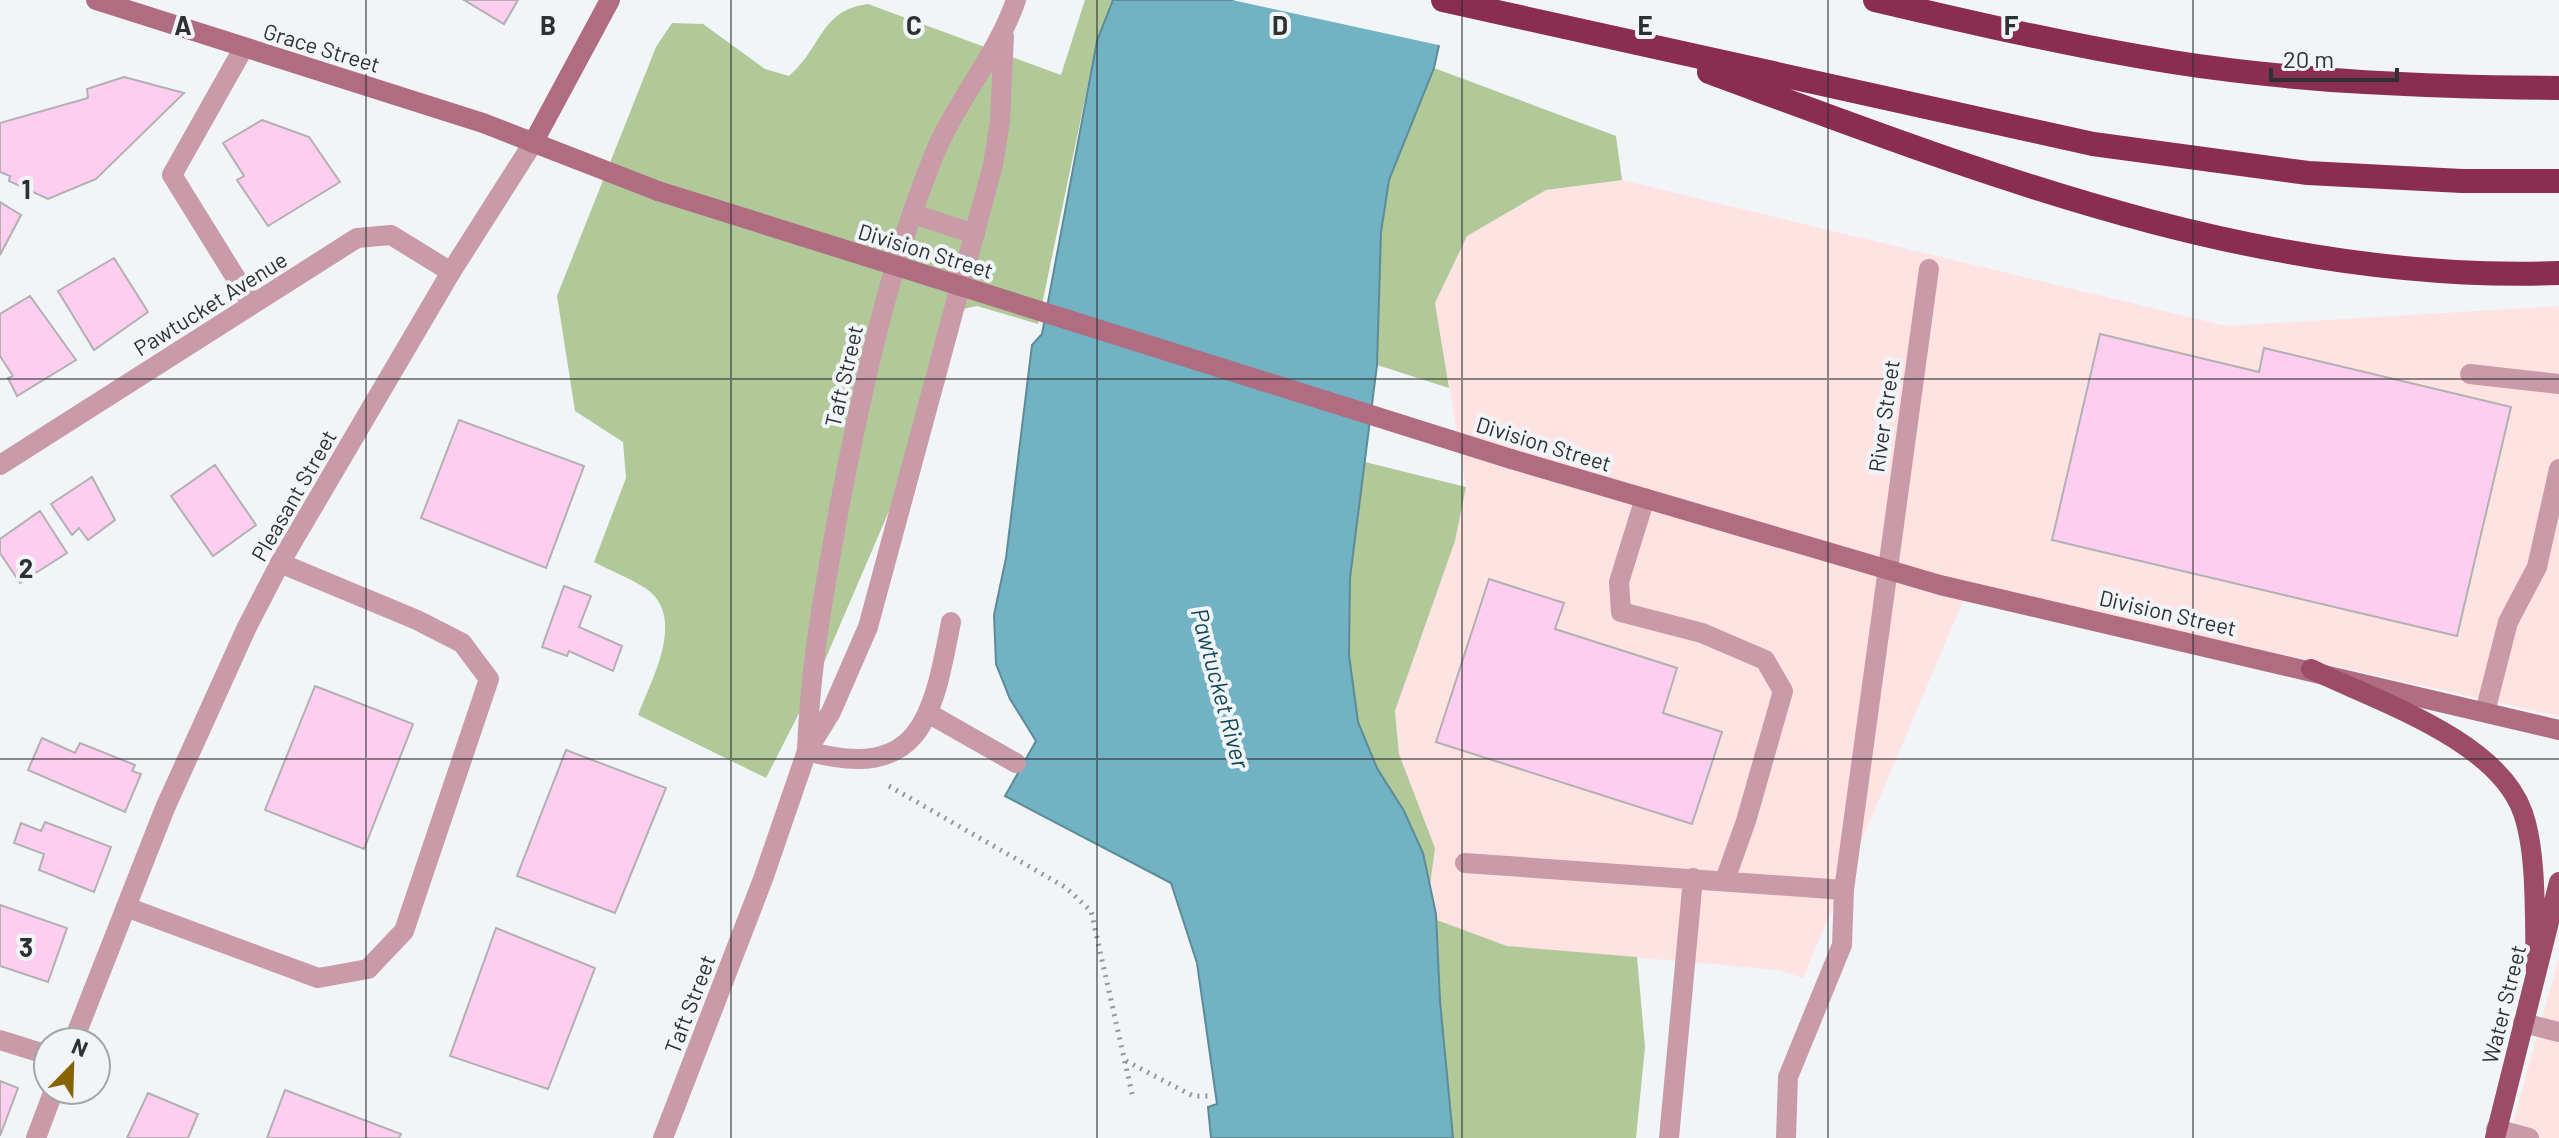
<svg xmlns="http://www.w3.org/2000/svg" width="2559" height="1138" font-family="Barlow,sans-serif">
<style>
.commercial{fill:#fee3e2}
.forest{fill:#b1c898}
.water{fill:#71b2c3;stroke:#5d8b97;stroke-width:2}
.pier{fill:#f1f5f8}
.building{fill:#fecef1;stroke:#b3b0b2;stroke-width:2}
.lines{fill:none;stroke-linecap:round;stroke-linejoin:round}
.path{stroke:#949799;stroke-width:5;stroke-dasharray:2 6;stroke-linecap:butt}
.service{stroke:#c99aa7;stroke-width:20}
.minor{stroke:#c99aa7;stroke-width:20}
.tertiary{stroke:#c99aa7;stroke-width:20}
.secondary{stroke:#b06d82;stroke-width:20}
.primary{stroke:#9c4c67;stroke-width:20}
.motorway{stroke:#8a2d51;stroke-width:24}
.secondary-bridge{stroke:#b06d82;stroke-width:20}
.grid{fill:none;stroke:#2e3031;stroke-width:2;stroke-opacity:0.55}
.labels{text-anchor:middle;dominant-baseline:central;stroke-width:8;stroke-linejoin:round;paint-order:stroke}
.street-label{font-size:22px;fill:#2e3031;stroke:#f1f5f8}
.water-label{font-size:24px;font-style:italic;fill:#0f4956;stroke:#f1f5f8}
.grid-label{font-size:26px;text-anchor:middle;font-weight:bold;fill:#2e3031;stroke:#f1f5f8;stroke-width:8;stroke-linejoin:round;paint-order:stroke}
</style>
<rect width="100%" height="100%" fill="#f1f5f8"/>
<path class="commercial" d="M1622,180L2226,326L2559,306V716L1970,585L1803,978L1778,970L1507,946L1426,916L1435,848L1399,754L1395,711L1455,541L1466,487L1435,303L1467,236L1546,190Z
M2559,958V1138H2509L2510,1133Z"/>
<path class="forest" d="M1085,0H1113L1097,41L1038,324L977,306L963,309L944,383L819,674L766,778L638,715C651,680 688,616 645,588C630,578 611,571 594,562L626,478L623,442L575,411L557,296L656,47L672,23L703,24L765,69L789,76C822,48 820,10 868,4L1061,75Z
M1434,68L1616,136L1622,180L1546,190L1467,236L1435,303L1449,388L1377,365L1381,232L1389,180Z
M1365,462L1466,487L1455,541L1395,711L1399,754L1435,848L1426,916L1507,946L1637,957L1645,1047L1636,1138H1398L1377,768C1371,753 1363,738 1358,722C1335,639 1354,545 1365,462Z"/>
<path class="water" d="M1113,0H1449L1434,68L1389,180L1381,232L1377,365L1350,578L1349,655L1358,722L1377,768L1404,811L1423,853L1436,914L1440,1001L1453,1138H1211L1208,1107L1217,1104L1197,963L1171,883L1005,796L1036,741L1010,699L996,664L994,615L1006,558L1032,345L1042,334L1097,41Z"/>
<path class="pier" d="M1232,0H1453L1443,46Z"/>
<path class="building" d="M464,0H518L504,24Z
M124,77L184,93L96,179L48,199L9,181L10,176L0,172V123L88,98L87,89Z
M262,120L309,137L340,182L268,226L237,180L244,176L223,143Z
M0,202L21,215L0,255Z
M114,258L148,312L94,350L58,291Z
M30,296L76,360L17,396L8,378L13,376L0,356V314Z
M2100,334L2259,372L2264,348L2511,407L2457,636L2052,540Z
M459,420L584,466L546,568L421,518Z
M215,465L256,525L213,556L171,496Z
M92,477L115,520L88,540L79,528L72,535L51,504Z
M40,511L67,553L20,583L0,553V539Z
M1489,579L1564,603L1555,629L1677,668L1663,713L1722,732L1692,824L1436,742Z
M564,586L591,596L579,627L622,646L613,671L569,651L567,656L542,647Z
M315,686L413,724L364,849L265,810Z
M42,738L75,753L80,743L135,765L132,771L141,774L125,812L28,770Z
M566,750L666,788L615,913L517,876Z
M45,822L111,847L94,892L39,870L44,854L14,843L21,823L41,831Z
M0,905L67,928L48,982L0,966Z
M496,928L595,968L548,1089L450,1056Z
M0,1081L18,1088L0,1136Z
M285,1090L401,1134L399,1138H267Z
M148,1093L198,1114L188,1138H127Z"/>
<g class="lines">
<path class="path" d="M889,786L1065,887L1091,911L1133,1098
M1126,1061L1193,1096H1209"/>
<path class="service" d="M243,49L172,175L252,304
M2470,374L2559,384
M1645,498L1619,582L1621,612L1702,633L1765,660L1783,691L1746,821L1725,880
M2485,712L2508,622L2537,567L2559,469
M928,713L1016,763
M807,751C922,783 933,715 951,622
M1465,863L1844,890
M126,907L318,978L368,969L404,931L489,679L462,643L417,620L280,563
M2523,1023L2559,1032
M2496,1129L2529,1138
M1669,1138L1693,878
M1786,1138L1788,1077L1842,945L1844,890L1929,269"/>
<path class="minor" d="M0,465L357,238L391,235L451,272
M0,1040L48,1055"/>
<path class="tertiary" d="M913,214L975,234
M807,751C810,663 826,579 842,493C864,381 889,267 932,160C954,103 996,58 1016,0
M73,1042L165,808L247,627L280,563L451,272L533,143
M36,1138L54,1090
M663,1138L763,879L807,751L831,712L868,627L993,165L1000,121L1004,36"/>
<path class="secondary" d="M96,0L483,123L658,191
M533,143L610,0
M1511,459L1940,585L2559,730"/>
<path class="primary" d="M2311,669C2377,701 2498,740 2523,813C2538,856 2534,926 2536,972
M2495,1138L2559,882"/>
<path class="motorway" d="M1443,0L2093,144L2308,173L2462,181H2559
M1875,0C1973,23 2072,46 2172,62C2300,82 2430,87 2559,88
M1709,72C1983,173 2262,284 2559,273"/>
<path class="secondary-bridge" d="M658,191L1511,459"/>
</g>
<path class="grid" d="M366,0V1138M731,0V1138M1097,0V1138M1462,0V1138M1828,0V1138M2193,0V1138M0,379H2559M0,759H2559"/>
<g class="labels">
<g class="street-label">
<text transform="translate(322 47) rotate(17)">Grace Street</text>
<text transform="translate(926 250) rotate(17)">Division Street</text>
<text transform="translate(210 303) rotate(-32)">Pawtucket Avenue</text>
<text transform="translate(843 376) rotate(-77)">Taft Street</text>
<text transform="translate(1883 416) rotate(-82)">River Street</text>
<text transform="translate(1544 443) rotate(17)">Division Street</text>
<text transform="translate(293 495) rotate(-60)">Pleasant Street</text>
<text transform="translate(2168 612) rotate(13)">Division Street</text>
<text transform="translate(689 1004) rotate(-69)">Taft Street</text>
<text transform="translate(2503 1004) rotate(-76)">Water Street</text>
</g>
<g class="water-label">
<text transform="translate(1221 688) rotate(75)">Pawtucket River</text>
</g>
</g>
<g class="grid-label">
<text x="183" y="35">A</text>
<text x="548" y="35">B</text>
<text x="914" y="35">C</text>
<text x="1280" y="35">D</text>
<text x="1645" y="35">E</text>
<text x="2011" y="35">F</text>
<text x="26" y="199">1</text>
<text x="26" y="578">2</text>
<text x="26" y="957">3</text>
</g>
<g transform="translate(72 1066) rotate(23)"><circle r="38" fill="#f1f5f8" stroke="#a3a6a8" stroke-width="2"/>
<path d="M0-6L14 30L0 20L-14 30Z" fill="#876400"/>
<text y="-12" font-size="22" font-weight="bold" text-anchor="middle" fill="#2e3031">N</text>
</g>
<path d="M2271 68v12h126v-12" fill="none" stroke="#2e3031" stroke-width="4"/>
<text x="2283" y="68" font-size="24" fill="#2e3031" stroke="#f1f5f8" stroke-width="6" paint-order="stroke">20 m</text>
</svg>
